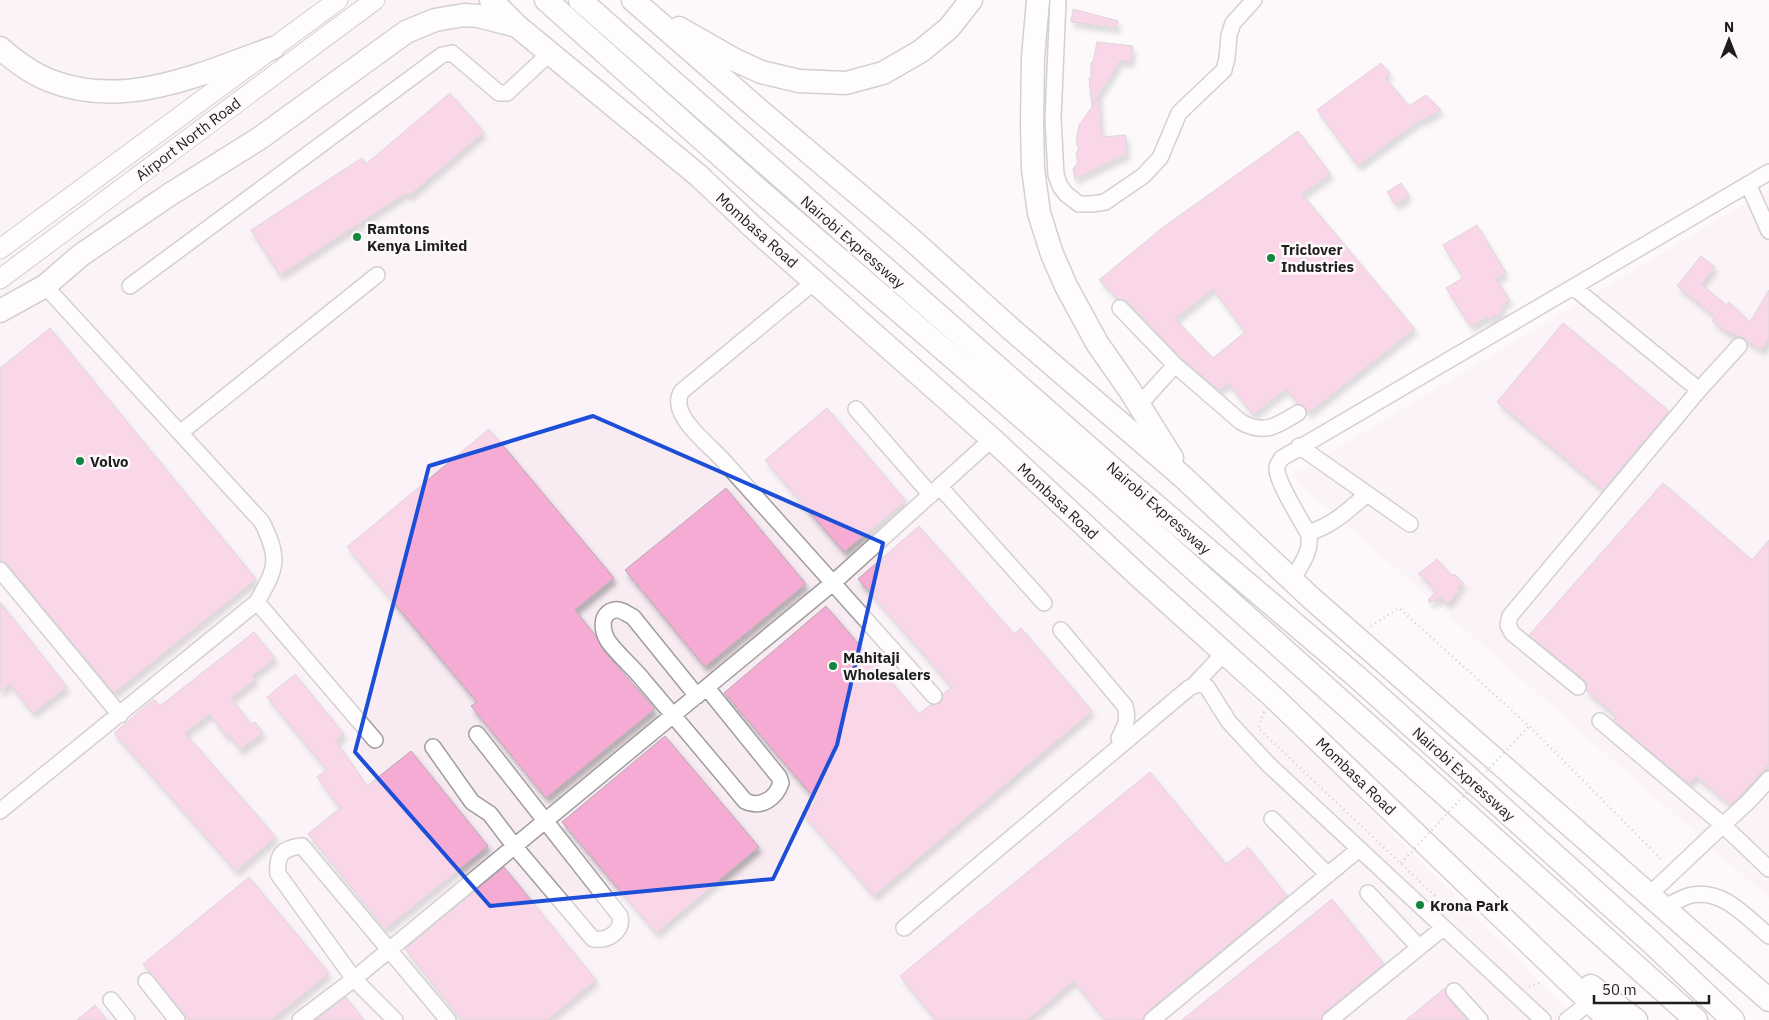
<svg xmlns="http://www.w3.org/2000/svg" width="1769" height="1020" font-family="'IBM Plex Sans',sans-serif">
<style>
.built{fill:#f8ecf2}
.building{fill:#f5abd3;stroke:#b1aeaf;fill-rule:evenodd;filter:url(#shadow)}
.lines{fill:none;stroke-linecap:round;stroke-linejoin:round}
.minor-casing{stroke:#a09d9e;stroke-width:18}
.major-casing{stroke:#a09d9e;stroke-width:21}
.highway-casing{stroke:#a09d9e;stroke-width:25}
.path{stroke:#9f9c9d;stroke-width:2.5;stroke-dasharray:1 4;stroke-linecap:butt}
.minor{stroke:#fff;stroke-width:15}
.major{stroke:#fff;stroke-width:19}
.highway{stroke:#fff;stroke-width:22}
.path-bridge{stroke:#9f9c9d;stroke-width:2.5;stroke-dasharray:1 4;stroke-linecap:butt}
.marked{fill:none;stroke:#1d4ed8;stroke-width:4;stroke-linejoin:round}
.poi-dot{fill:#11863f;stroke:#fdf9fb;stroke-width:2}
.labels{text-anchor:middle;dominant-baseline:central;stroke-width:5;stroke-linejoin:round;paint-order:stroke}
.street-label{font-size:15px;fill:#1e1d1d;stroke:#fdf9fb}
.poi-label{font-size:15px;font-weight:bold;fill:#1e1d1d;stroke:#fdf9fb;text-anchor:start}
</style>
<defs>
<filter id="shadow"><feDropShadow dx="3" dy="5.5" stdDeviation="2.5" flood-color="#0004"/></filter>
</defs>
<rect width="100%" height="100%" fill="#fdf9fb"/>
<path class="built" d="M0,0H485L698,183L1326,765L1577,1020H0Z
M1769,189V898L1291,476Z"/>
<path class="building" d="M1073,9L1118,21L1116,28L1071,22Z
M1097,42L1133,46L1131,62L1120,61L1092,106L1089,78H1091V62H1093Z
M1381,63L1390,73L1385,77L1409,106L1426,95L1441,110L1422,121L1421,119L1358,166L1317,110Z
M450,93L484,132L409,196L406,193L280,275L251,230L362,158L366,164Z
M1099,97L1102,137L1126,135L1127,154L1075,179L1073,169L1078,162L1076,154L1079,149L1076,142L1079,125Z
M1298,131L1331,174L1302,194L1415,329L1307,414L1306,408L1298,404L1286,389L1253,415L1228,383L1220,391L1181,358L1127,301L1118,299L1099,280L1162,228ZM1213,289L1245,332L1213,358L1175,319Z
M1401,183L1409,196L1396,205L1387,192Z
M1477,225L1506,273L1496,279L1510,300L1500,307L1503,311L1489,320L1487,317L1471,327L1446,288L1463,278L1443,245Z
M1701,256L1715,267L1701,284L1726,305L1729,302L1750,322L1769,290V338L1762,350L1741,337L1730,332L1729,334L1712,321L1716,317L1677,286Z
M1563,323L1669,411L1603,490L1497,402Z
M50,328L256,579L114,693L7,564L0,561V368Z
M827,408L906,501L844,552L765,460Z
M489,429L614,578L575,610L596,636L605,652L655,709L546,798L471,706L477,702L347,547Z
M1663,483L1752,560L1769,540V764L1731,805L1696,776L1689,784L1613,720L1616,716L1586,690L1587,684L1584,680L1529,635Z
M726,488L806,584L705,667L625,570Z
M919,526L1014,634L1021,628L1092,711L874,896L802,813L817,801L724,693L826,606L919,714L930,705H935L940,703L943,699V694L952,687L858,579Z
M1437,559L1452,576L1454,574L1464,584L1457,588L1459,591L1448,604L1441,597L1430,603L1428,600L1436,592L1425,579L1418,574Z
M0,602L67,687L33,713L10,684L0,692Z
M254,632L275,658L252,676L255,680L231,698L251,724L255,722L263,733L240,750L230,735L227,737L210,714L185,733L276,837L236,871L114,733L154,699L160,706Z
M295,674L344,734L336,741L367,786L411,751L488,846L385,929L308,834L340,808L317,777L327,770L267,697Z
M665,736L759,847L656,933L562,822Z
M1150,772L1226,864L1248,847L1287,896L1146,1013L1143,1020H1105L1074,981L1027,1020H936L900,976Z
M504,867L596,980L547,1020H462L405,949Z
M249,877L329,973L272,1020H189L143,964Z
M1332,899L1384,964L1324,1013L1321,1020H1182Z
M1445,988L1447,997L1467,1020H1406Z
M346,997L364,1020H316Z
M95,1005L107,1020H77Z"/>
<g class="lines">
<defs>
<path id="minor" d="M1058,0L1053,119L1056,175L1060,186L1066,194L1079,204H1092L1105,202L1143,176L1160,158L1179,113L1224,70L1227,58L1229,35L1233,23L1254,0
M1748,184L1769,231
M814,282L682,391C667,413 707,443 721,458L934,696
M130,286L442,55L452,53L499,93H507L550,53
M1573,287L1699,390
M1120,308L1175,365L1241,422C1265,435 1276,426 1298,413
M1139,405L1175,365
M856,409L931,495
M180,433L377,275
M1299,446L1410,524
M940,487L1044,603
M1308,533C1334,525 1347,511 1367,494
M0,570L120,715
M1292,581C1299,567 1314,549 1308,533C1301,520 1276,481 1277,468C1277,464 1280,461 1282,458L1769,172
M257,602L375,740
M1061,630L1125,706C1129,719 1125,727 1119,738L1122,744
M1195,684L1224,653
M1578,687L1512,633L1508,625L1510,616L1699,390L1739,346
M697,696L633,617C627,614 621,609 615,610C599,613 602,631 608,641C618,655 633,667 644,681C678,721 712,761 745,801C761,809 776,798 781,783L779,777L707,688
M1600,721L1723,825L1649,895
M433,747L472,802L490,814L515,847L593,939C608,941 623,932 620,916L477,734
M1769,779L1749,801L1723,825L1769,869
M0,811L257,602C277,567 280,559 262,522L45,286
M1272,819L1328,875
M1368,893L1419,947
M1663,908C1671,904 1680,899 1688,896C1722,887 1745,916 1769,936
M904,928L1189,688C1196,684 1200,683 1207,687L1229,722L1268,764L1543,1020
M146,981L177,1020
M1454,991L1480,1020
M111,1000L127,1020
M300,1020L354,979L834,582L992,439
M395,1020L354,979L278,874C276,854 283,848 302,846L448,1020
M1152,1020L1359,849
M1330,1020L1443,928
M1567,1020L1590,1002"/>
<path id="major" d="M0,249L338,0
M0,279L375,0"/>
<path id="highway" d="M491,0L517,26L699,176L757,231L992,439L1141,578L1270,694L1609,1020
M546,0L760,191L1097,482L1696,1020
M580,0L1121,476L1357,677L1652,943L1733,1020
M633,0L759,110L910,238L1011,329L1183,477L1310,597L1769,1000
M1038,0L1033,58L1032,123L1033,169L1039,213L1052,254L1066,286L1097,343L1129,389L1172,458
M679,28L735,60L761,72L799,81L846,83L883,73L921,51L949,28L971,0
M0,48C15,61 32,74 51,81C126,110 203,73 273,48
M0,311L45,286L81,255L169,195L260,138L406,32L435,20L464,15L478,16L517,26
M1591,986L1636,1020"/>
</defs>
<use href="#minor" class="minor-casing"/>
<use href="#major" class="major-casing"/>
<use href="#highway" class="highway-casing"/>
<path class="path" d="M1371,626L1399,608L1529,726L1663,861
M1264,712L1258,728L1454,914
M1529,987L1543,981"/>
<use href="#minor" class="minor"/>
<use href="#major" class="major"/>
<use href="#highway" class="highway"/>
<path class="path-bridge" d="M1401,863L1529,726"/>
</g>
<path d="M0 0H1769V1020H0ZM593,416L883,543L837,745L773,879L490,906L355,752L429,466Z" fill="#fdf9fb" fill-opacity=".55" fill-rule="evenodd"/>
<path class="marked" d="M593,416L883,543L837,745L773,879L490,906L355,752L429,466Z"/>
<g class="poi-dot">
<circle cx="357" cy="237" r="5"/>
<circle cx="1271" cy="258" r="5"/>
<circle cx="80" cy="461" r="5"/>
<circle cx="833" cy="666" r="5"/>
<circle cx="1420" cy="905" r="5"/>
</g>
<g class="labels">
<g class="street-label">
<text transform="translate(188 139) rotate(-37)">Airport North Road</text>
<text transform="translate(757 230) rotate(42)">Mombasa Road</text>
<text transform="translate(853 242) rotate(41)">Nairobi Expressway</text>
<text transform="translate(1058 501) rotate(43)">Mombasa Road</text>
<text transform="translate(1159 508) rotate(41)">Nairobi Expressway</text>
<text transform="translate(1464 774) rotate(42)">Nairobi Expressway</text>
<text transform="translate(1356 776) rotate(44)">Mombasa Road</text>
</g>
<g class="poi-label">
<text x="367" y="228">Ramtons<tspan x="367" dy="17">Kenya Limited</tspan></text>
<text x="1281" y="249">Triclover<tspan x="1281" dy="17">Industries</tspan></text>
<text x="90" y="461">Volvo</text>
<text x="843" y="657">Mahitaji<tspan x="843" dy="17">Wholesalers</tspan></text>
<text x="1430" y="905">Krona Park</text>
</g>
</g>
<g transform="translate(1729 40)" stroke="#fdf9fb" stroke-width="4" paint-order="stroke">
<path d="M0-4L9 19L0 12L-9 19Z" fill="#1e1d1d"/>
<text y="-8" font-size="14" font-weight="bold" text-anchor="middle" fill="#1e1d1d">N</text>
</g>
<path d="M1594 995v8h115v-8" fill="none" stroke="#1e1d1d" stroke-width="2.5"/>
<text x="1602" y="995" font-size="15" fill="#1e1d1d" stroke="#fdf9fb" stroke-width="4" paint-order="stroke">50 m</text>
</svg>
